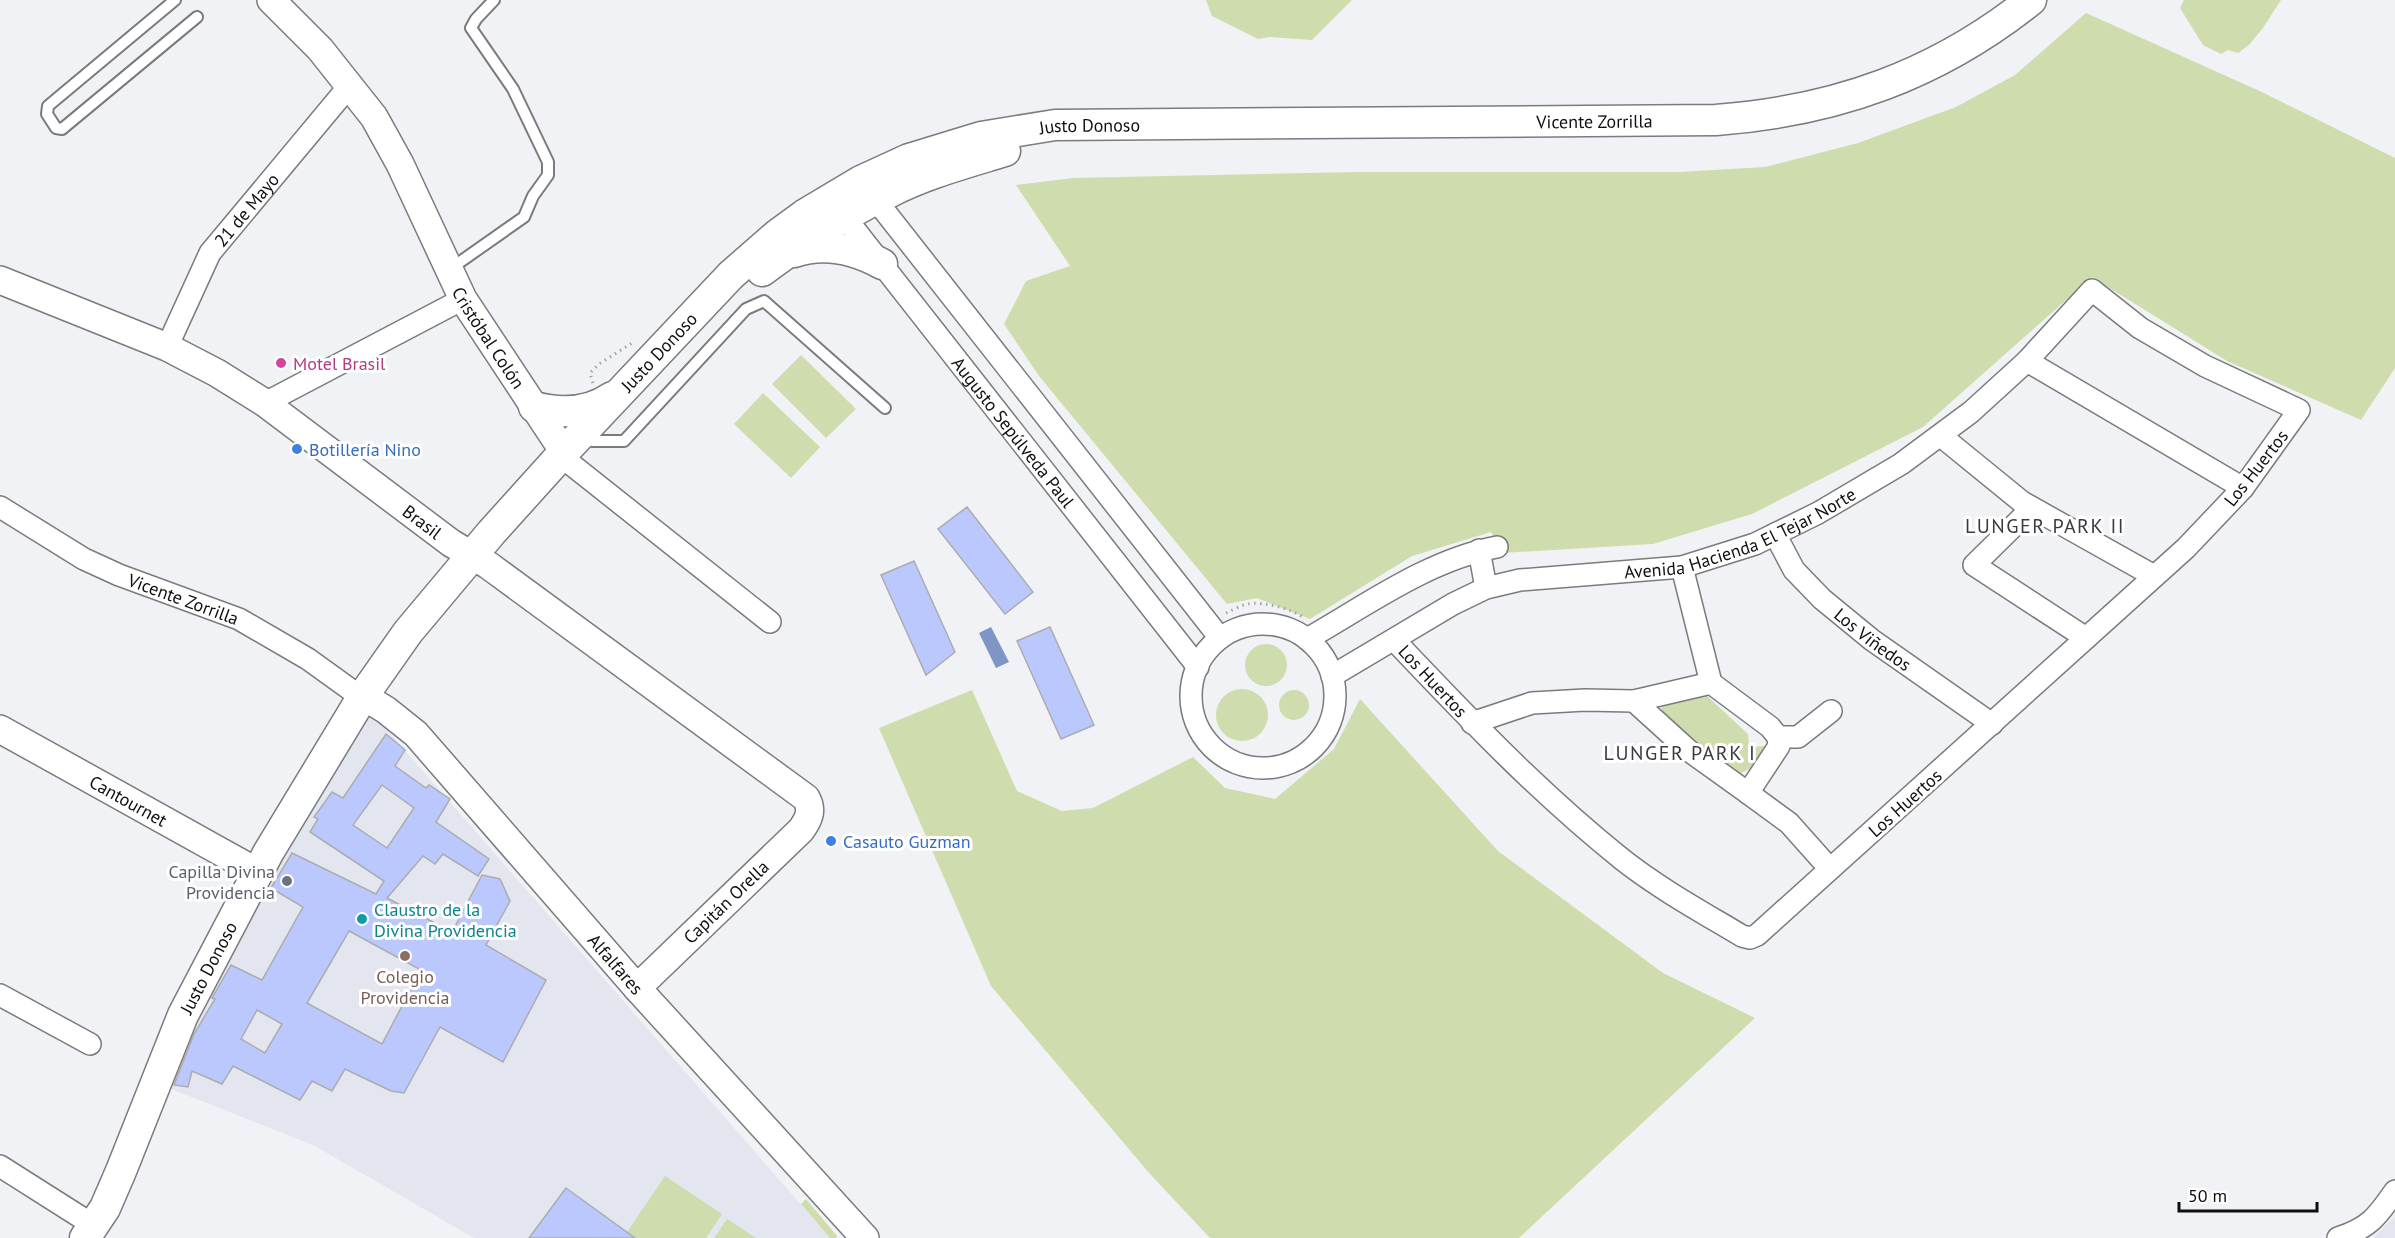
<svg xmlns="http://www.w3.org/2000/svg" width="2395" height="1238" font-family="'PT Sans',sans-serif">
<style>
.built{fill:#e3e6ef}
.green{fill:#cfdcad}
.water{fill:#7e95c5}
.building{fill:#bbc8fe;stroke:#abacaf;stroke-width:1.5;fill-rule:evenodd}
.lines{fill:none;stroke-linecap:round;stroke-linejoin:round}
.service-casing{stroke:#7a7b7e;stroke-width:14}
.minor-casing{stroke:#7a7b7e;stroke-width:24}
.tertiary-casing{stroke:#7a7b7e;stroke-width:30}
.secondary-casing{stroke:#7a7b7e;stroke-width:33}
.path{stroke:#a2a3a5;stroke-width:3;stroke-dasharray:1.5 4.5;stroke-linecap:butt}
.service{stroke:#fff;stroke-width:10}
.minor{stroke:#fff;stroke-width:21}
.tertiary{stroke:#fff;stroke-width:27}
.secondary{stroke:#fff;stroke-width:30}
.hotel-dot{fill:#d1479c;stroke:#fff;stroke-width:2}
.shop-dot{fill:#3f7fe0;stroke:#fff;stroke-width:2}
.worship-dot{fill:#6b7280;stroke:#fff;stroke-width:2}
.culture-dot{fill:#0f9aa8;stroke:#fff;stroke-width:2}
.education-dot{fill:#8d6e63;stroke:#fff;stroke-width:2}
.labels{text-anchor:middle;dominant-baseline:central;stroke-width:6;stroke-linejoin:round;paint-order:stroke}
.street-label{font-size:18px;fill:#0f0f10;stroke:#fff}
.hotel-label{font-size:18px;fill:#b23c85;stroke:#fff;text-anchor:start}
.shop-label{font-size:18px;fill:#366cbe;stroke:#fff;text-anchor:start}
.worship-label{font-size:18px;fill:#5b616d;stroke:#fff;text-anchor:end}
.culture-label{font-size:18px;fill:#0d838f;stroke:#fff;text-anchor:start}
.education-label{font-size:18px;fill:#785e54;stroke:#fff}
.neighbourhood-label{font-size:20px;letter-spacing:1.5px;fill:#3a3b3d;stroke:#fff}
</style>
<rect width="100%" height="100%" fill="#f1f2f5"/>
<path class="built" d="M367,707L830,1238H474L313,1145L166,1087L182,1044L268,868Z
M2395,1216V1238H2373Z"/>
<path class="green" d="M1206,0H1352L1312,40L1269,37L1258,39L1212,16Z
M2184,0H2281L2263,28L2249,45L2238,53L2228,50L2221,54L2203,45L2180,8Z
M2086,13L2264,93L2395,158V368L2361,420L2227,361L2092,277L1923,427L1752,514L1653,544L1502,553L1491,532L1412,556L1310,619L1257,598L1227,604L1039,376L1004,324L1026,281L1070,266L1016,185L1073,178L1359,172H1679L1765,167L1858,143L1956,107L2015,75Z
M801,355L856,409L826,438L772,384Z
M763,393L820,447L791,478L734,424Z
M1245 665a21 21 0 1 1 42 0a21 21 0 1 1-42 0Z
M1216 715a26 26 0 1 1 52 0a26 26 0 1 1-52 0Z
M972,690L1017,791L1062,811L1093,808L1193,757L1225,788L1275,799L1334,749L1360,699L1498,851L1663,973L1755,1018L1519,1238H1210L1150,1174L991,986L879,728Z
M1279 705a15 15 0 1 1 30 0a15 15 0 1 1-30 0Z
M1706,695L1748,734L1749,747L1765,746C1761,761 1753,768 1739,774L1662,714L1661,703Z
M665,1176L722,1214L706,1238H623Z
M806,1199L837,1236L836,1238H830L801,1204Z
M727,1219L756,1238H714Z"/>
<path class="water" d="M991,627L1009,662L996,668L979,633Z"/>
<path class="building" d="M967,507L1033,592L1005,614L938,529Z
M914,561L955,652L926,675L881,575Z
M1050,627L1094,725L1061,739L1017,641Z
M386,734L405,750L395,766L426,788L429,785L450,799L436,822L489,859L478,876L443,854L435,864L423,856L387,898L452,932L482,875L500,879L510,901L486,945L546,980L503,1062L440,1027L404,1093L391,1091L345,1069L332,1091L312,1081L300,1100L233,1066L222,1084L192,1071L188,1087L174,1085L194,1034L215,999L212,998L231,965L262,980L303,907L271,888L292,853L376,894L384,881L310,832L318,819L314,817L332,792L343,798ZM382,785L414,808L387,848L353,825ZM349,931L421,970L382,1044L307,1003ZM257,1010L282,1024L265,1053L241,1039Z
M566,1188L635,1238H529Z"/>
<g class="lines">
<defs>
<path id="service" d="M175,0L48,106L47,114L56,128L62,129L197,17
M450,269L524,217L533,196L548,175V162L513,89L471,28L476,19L494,0
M592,441H624L746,309L764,301L885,408"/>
<g id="minor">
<path d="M868,190L1220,638"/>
<path id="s1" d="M837,207L1198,667"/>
<path id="s2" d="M167,347L210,253L350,85"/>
<path d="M2027,361L2243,488"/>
<path d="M265,403L463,299"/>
<path d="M1941,436L2022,502L2154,576"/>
<path d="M564,452L572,465L770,622"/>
<path id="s3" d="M0,507L84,559L119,575L239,619L308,659L351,690L363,696"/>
<path d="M2032,508L1974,565L2086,638"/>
<path id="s4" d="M1775,534L1794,570L1822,599L1872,640L1992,724"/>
<path d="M1479,550L1486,588"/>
<path d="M1682,567L1711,683L1770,727L1778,737L1779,746L1748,793L1789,823L1830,869"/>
<circle cx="1263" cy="696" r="72"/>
<path d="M1307,639C1367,605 1428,560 1497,547"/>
<path id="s5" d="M1332,676L1453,604L1486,588L1520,580L1682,567L1755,544L1818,513L1901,464L1971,412L2027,361L2092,290L2140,328L2205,366L2299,410L2243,488L2186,548L1757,935L1750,938L1742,936C1702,912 1660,889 1623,860C1538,792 1468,718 1394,640"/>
<path d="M1634,701L1688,750L1748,793"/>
<path d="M1472,723L1532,703L1585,700L1634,701L1711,683"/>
<path d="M1778,737H1798L1831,711"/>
<path d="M0,995L90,1044"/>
<path d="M0,1166L93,1225"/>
<path d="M2338,1238C2369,1228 2377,1217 2395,1191"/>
</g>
<g id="tertiary">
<path id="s6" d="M271,0L320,49L374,117L400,164L463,299L564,452"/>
<path id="s7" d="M0,280L167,347L217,373L265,403L451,543L488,565L806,798C813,810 809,819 801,830L637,988"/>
<path id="s8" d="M363,696L386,710L416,734L637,988L865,1238"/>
<path id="s9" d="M0,729L257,872"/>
</g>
<g id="secondary">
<path d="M794,252C824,242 855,249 882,264"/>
<path d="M762,271C802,241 844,215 888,193C924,174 966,163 1005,151"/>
<path d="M534,407C561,414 589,413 612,397"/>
<path id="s10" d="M85,1238L105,1208L121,1171L183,1015L268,853L363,696L408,632L491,533L564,452L731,275L778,234L804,215L861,181L909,159L981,137L1055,125L1716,120C1836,111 1937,75 2031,0"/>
</g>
</defs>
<use href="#service" class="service-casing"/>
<use href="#minor" class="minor-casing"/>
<use href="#tertiary" class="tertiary-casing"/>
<use href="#secondary" class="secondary-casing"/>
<path class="path" d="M593,383L590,373L599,364L632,343
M1226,613C1233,610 1241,605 1248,604C1263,601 1293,609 1304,618"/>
<use href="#service" class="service"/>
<use href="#minor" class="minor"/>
<use href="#tertiary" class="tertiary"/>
<use href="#secondary" class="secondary"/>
</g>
<circle class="hotel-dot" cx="281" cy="363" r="6"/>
<g class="shop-dot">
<circle cx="297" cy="449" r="6"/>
<circle cx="831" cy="841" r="6"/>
</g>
<circle class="worship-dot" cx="287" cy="881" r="6"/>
<circle class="culture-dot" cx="362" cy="919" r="6"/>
<circle class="education-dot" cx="405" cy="956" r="6"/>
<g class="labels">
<g class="street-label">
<text stroke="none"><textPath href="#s10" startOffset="2074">Vicente Zorrilla</textPath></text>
<text stroke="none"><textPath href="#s10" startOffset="1569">Justo Donoso</textPath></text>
<text stroke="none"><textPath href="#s2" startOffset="160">21 de Mayo</textPath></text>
<text stroke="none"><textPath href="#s6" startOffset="405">Cristóbal Colón</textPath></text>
<text stroke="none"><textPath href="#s10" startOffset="1065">Justo Donoso</textPath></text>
<text stroke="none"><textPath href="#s1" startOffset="286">Augusto Sepúlveda Paul</textPath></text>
<text transform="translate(2256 468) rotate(-52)">Los Huertos</text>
<text stroke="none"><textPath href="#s7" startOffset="490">Brasil</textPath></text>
<text stroke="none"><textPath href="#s5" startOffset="440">Avenida Hacienda El Tejar Norte</textPath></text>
<text stroke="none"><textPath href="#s3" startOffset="206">Vicente Zorrilla</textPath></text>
<text stroke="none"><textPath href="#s4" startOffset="146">Los Viñedos</textPath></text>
<text transform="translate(1433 681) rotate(47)">Los Huertos</text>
<text stroke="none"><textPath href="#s9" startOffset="147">Cantournet</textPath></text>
<text transform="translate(1905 803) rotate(-42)">Los Huertos</text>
<text transform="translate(726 902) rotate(-44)">Capitán Orella</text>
<text stroke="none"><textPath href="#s8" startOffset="370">Alfalfares</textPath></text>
<text stroke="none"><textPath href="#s10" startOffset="298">Justo Donoso</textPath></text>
</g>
<g class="hotel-label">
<text x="293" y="363">Motel Brasil</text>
</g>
<g class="shop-label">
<text x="309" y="449">Botillería Nino</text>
<text x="843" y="841">Casauto Guzman</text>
</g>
<g class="worship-label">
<text x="275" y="871">Capilla Divina<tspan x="275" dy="21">Providencia</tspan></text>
</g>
<g class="culture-label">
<text x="374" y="909">Claustro de la<tspan x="374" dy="21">Divina Providencia</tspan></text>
</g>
<g class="education-label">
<text x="405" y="976">Colegio<tspan x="405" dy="21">Providencia</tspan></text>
</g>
<g class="neighbourhood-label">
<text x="2045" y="526">LUNGER PARK II</text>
<text x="1680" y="753">LUNGER PARK I</text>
</g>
</g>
<path d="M2179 1202v9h138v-9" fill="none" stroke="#0f0f10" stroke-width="3"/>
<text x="2188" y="1202" font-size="18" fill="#0f0f10" stroke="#ffffff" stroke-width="4.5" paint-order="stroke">50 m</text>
</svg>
